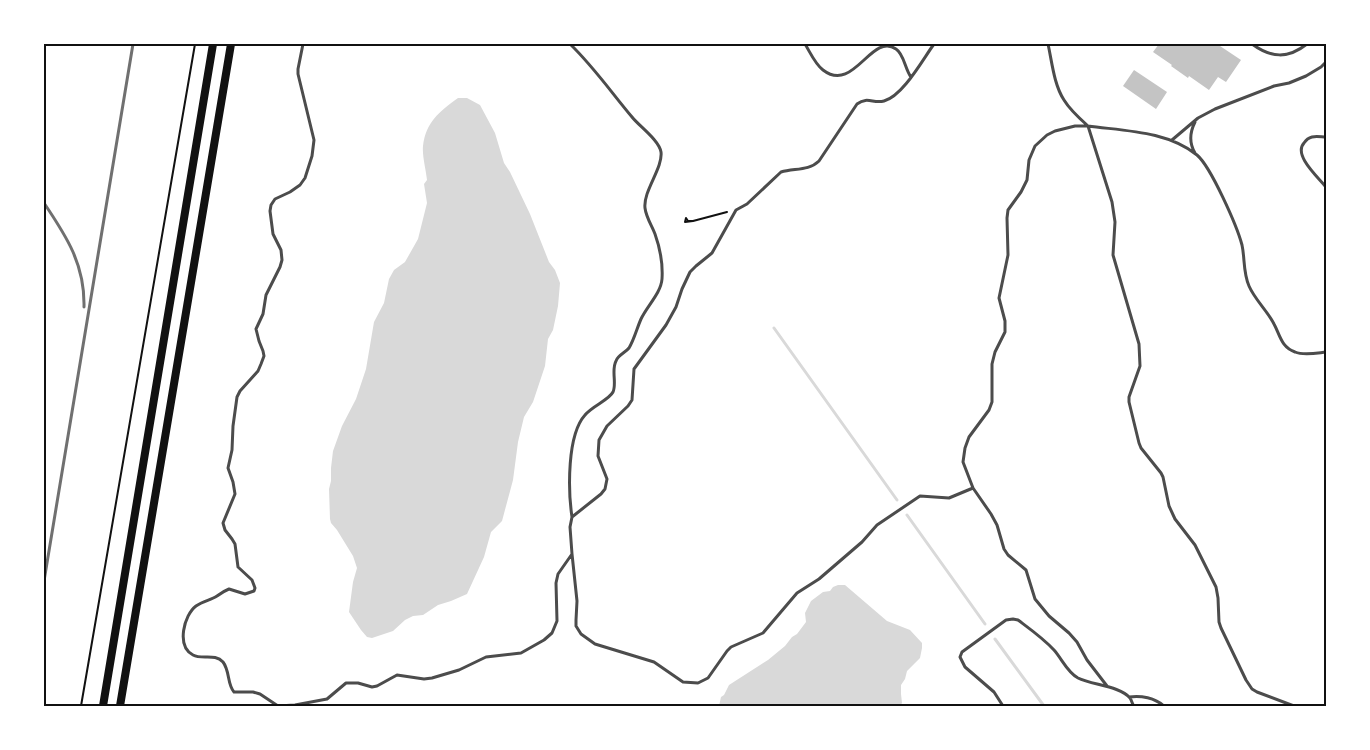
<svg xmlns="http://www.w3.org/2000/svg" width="1370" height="750" font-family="'Roboto Serif',serif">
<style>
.water{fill:#d9d9d9}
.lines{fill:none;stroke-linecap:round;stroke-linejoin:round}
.stream{stroke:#d9d9d9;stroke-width:3}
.building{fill:#c4c4c4}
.path{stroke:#111;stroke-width:2}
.service{stroke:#4c4c4c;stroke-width:3}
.secondary{stroke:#111;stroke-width:8}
.rail{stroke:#707070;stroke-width:3}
.neatline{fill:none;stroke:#111;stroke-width:2}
</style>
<rect width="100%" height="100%" fill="#fff"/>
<path class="water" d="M458,98H467L480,105L495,133L504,163L510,172L530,214L549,262L555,270L560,283L558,306L553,330L548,339L545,366L533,402L524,417L518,442L513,480L502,521L491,532L484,557L467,594L451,601L438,605L423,615L413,616L405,620L393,631L372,638L367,637L361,630L349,612L353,582L357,568L353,556L337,530L331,523L330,519L329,489L331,481V468L333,451L342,426L356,399L366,369L374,322L384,303L389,279L394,270L405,262L418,239L427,203L424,184L427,180C426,170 422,155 423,146C426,122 439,112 458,98Z
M838,585H845L887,621L910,630L922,643V648L920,658L907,671L905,679L901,685V694L902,703L900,706H719L721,697L724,695L729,685L768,660L785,646L792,637L797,634L806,622L805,613L811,601L823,592L830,591L833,587Z"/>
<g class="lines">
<path class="stream" d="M774,328L897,500
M907,515L985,624
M995,639L1044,706"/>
</g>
<path class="building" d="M1159,44H1217L1241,60L1226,82L1218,77L1209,90L1189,76L1188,78L1171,66L1172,65L1153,52Z
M1134,70L1167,92L1156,109L1123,86Z"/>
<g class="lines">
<path class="path" d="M693,221L685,222L686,218L688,221H693L727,212
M81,706L195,44"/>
<path class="service" d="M303,44L298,69V74L314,140L312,156L305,178L300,185L290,192L275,199L271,205L270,211L273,234L281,250L282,260L280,267L266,295L263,314L256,329L259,341L263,351L264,356L261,364L258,371L240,391L237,397L233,426L232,450L228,468L233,482L235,494L223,523L225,530L232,539L235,544L238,567L252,580L255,588L254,591L245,594L229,589C224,591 221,593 217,596C211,600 203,601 196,606C184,615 176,646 193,655C202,660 215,653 223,662C230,671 227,684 234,692H253L260,694L278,706L295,705L327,699L346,683H358L372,687L377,686L397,675L424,679L432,678L459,670L486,657L521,653L544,640L552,633L557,621L556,583L558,574L572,554L577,601L576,620V626L581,634L595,644L654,662L683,682L698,683L708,678L727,651L731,647L763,633L797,593L819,579L862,542L877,525L920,496L949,498L973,488
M570,44C593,66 611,92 632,117C639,126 659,140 661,152C663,168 643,191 645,208C646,217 652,226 655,234C660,248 663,263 662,279C661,293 647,306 641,319C637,328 634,340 629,348C625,353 618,355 616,361C611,370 617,383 613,392C609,400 592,406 585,415C567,435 568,490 572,517
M805,44C810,52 815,64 823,70C854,94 871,32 896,49C904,54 905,69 911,77
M1048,44C1052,62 1054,85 1064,100C1070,110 1079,118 1088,126
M1252,44C1271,58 1288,59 1307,44
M1088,126H1075L1055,131L1047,135L1035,146L1029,160L1027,180L1021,192L1008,210L1007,218L1008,255L999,298L1005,321V332L995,352L992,364V402L989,410L969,437L965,448L963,462L973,488L991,514L997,525L1004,549L1008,555L1026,570L1035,599L1049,616L1069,633L1077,642L1087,660L1107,686
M1326,137C1322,137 1316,136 1312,137C1308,138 1306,140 1304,143C1293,155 1318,177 1326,187
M1172,140L1198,118L1215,109L1274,86L1289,83L1306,76L1321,67L1326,62
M1195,153C1189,143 1190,132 1195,122
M572,554L570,527L572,517L601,494L605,489L607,479L598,456L599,440L607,426L628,406L632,400L634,369L666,325L676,307L682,289L690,272L696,266L712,253L736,210L747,204L781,172C794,168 809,171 819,161L857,104C868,96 873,104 884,101C903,96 923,59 934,44
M1129,697C1141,695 1155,698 1164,706
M1003,706L994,692L965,667L960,657L962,652L1006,620L1013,619L1018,620C1030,629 1043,638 1054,650C1062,659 1067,672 1078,678C1092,685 1120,686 1130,698C1132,701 1132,704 1134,706
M1294,706L1257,692L1252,689L1246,680L1221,628L1219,622L1218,598L1216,587L1195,545L1175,519L1169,506L1163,477L1161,473L1141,448L1139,443L1129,402V397L1140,366L1139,344L1113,255L1115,222L1112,202L1088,126C1125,131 1167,131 1197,155C1211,167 1237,226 1242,245C1245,259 1243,272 1249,286C1255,300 1267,310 1274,324C1280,335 1281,347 1295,352C1304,356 1317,353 1326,352"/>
<path class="secondary" d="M103,706L213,44
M120,706L231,44"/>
<path class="rail" d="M44,203C67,237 85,265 84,307
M44,581L133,44"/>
</g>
<rect width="1370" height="750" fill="none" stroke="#ffffff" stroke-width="90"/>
<rect x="45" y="45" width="1280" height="660" class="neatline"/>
</svg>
